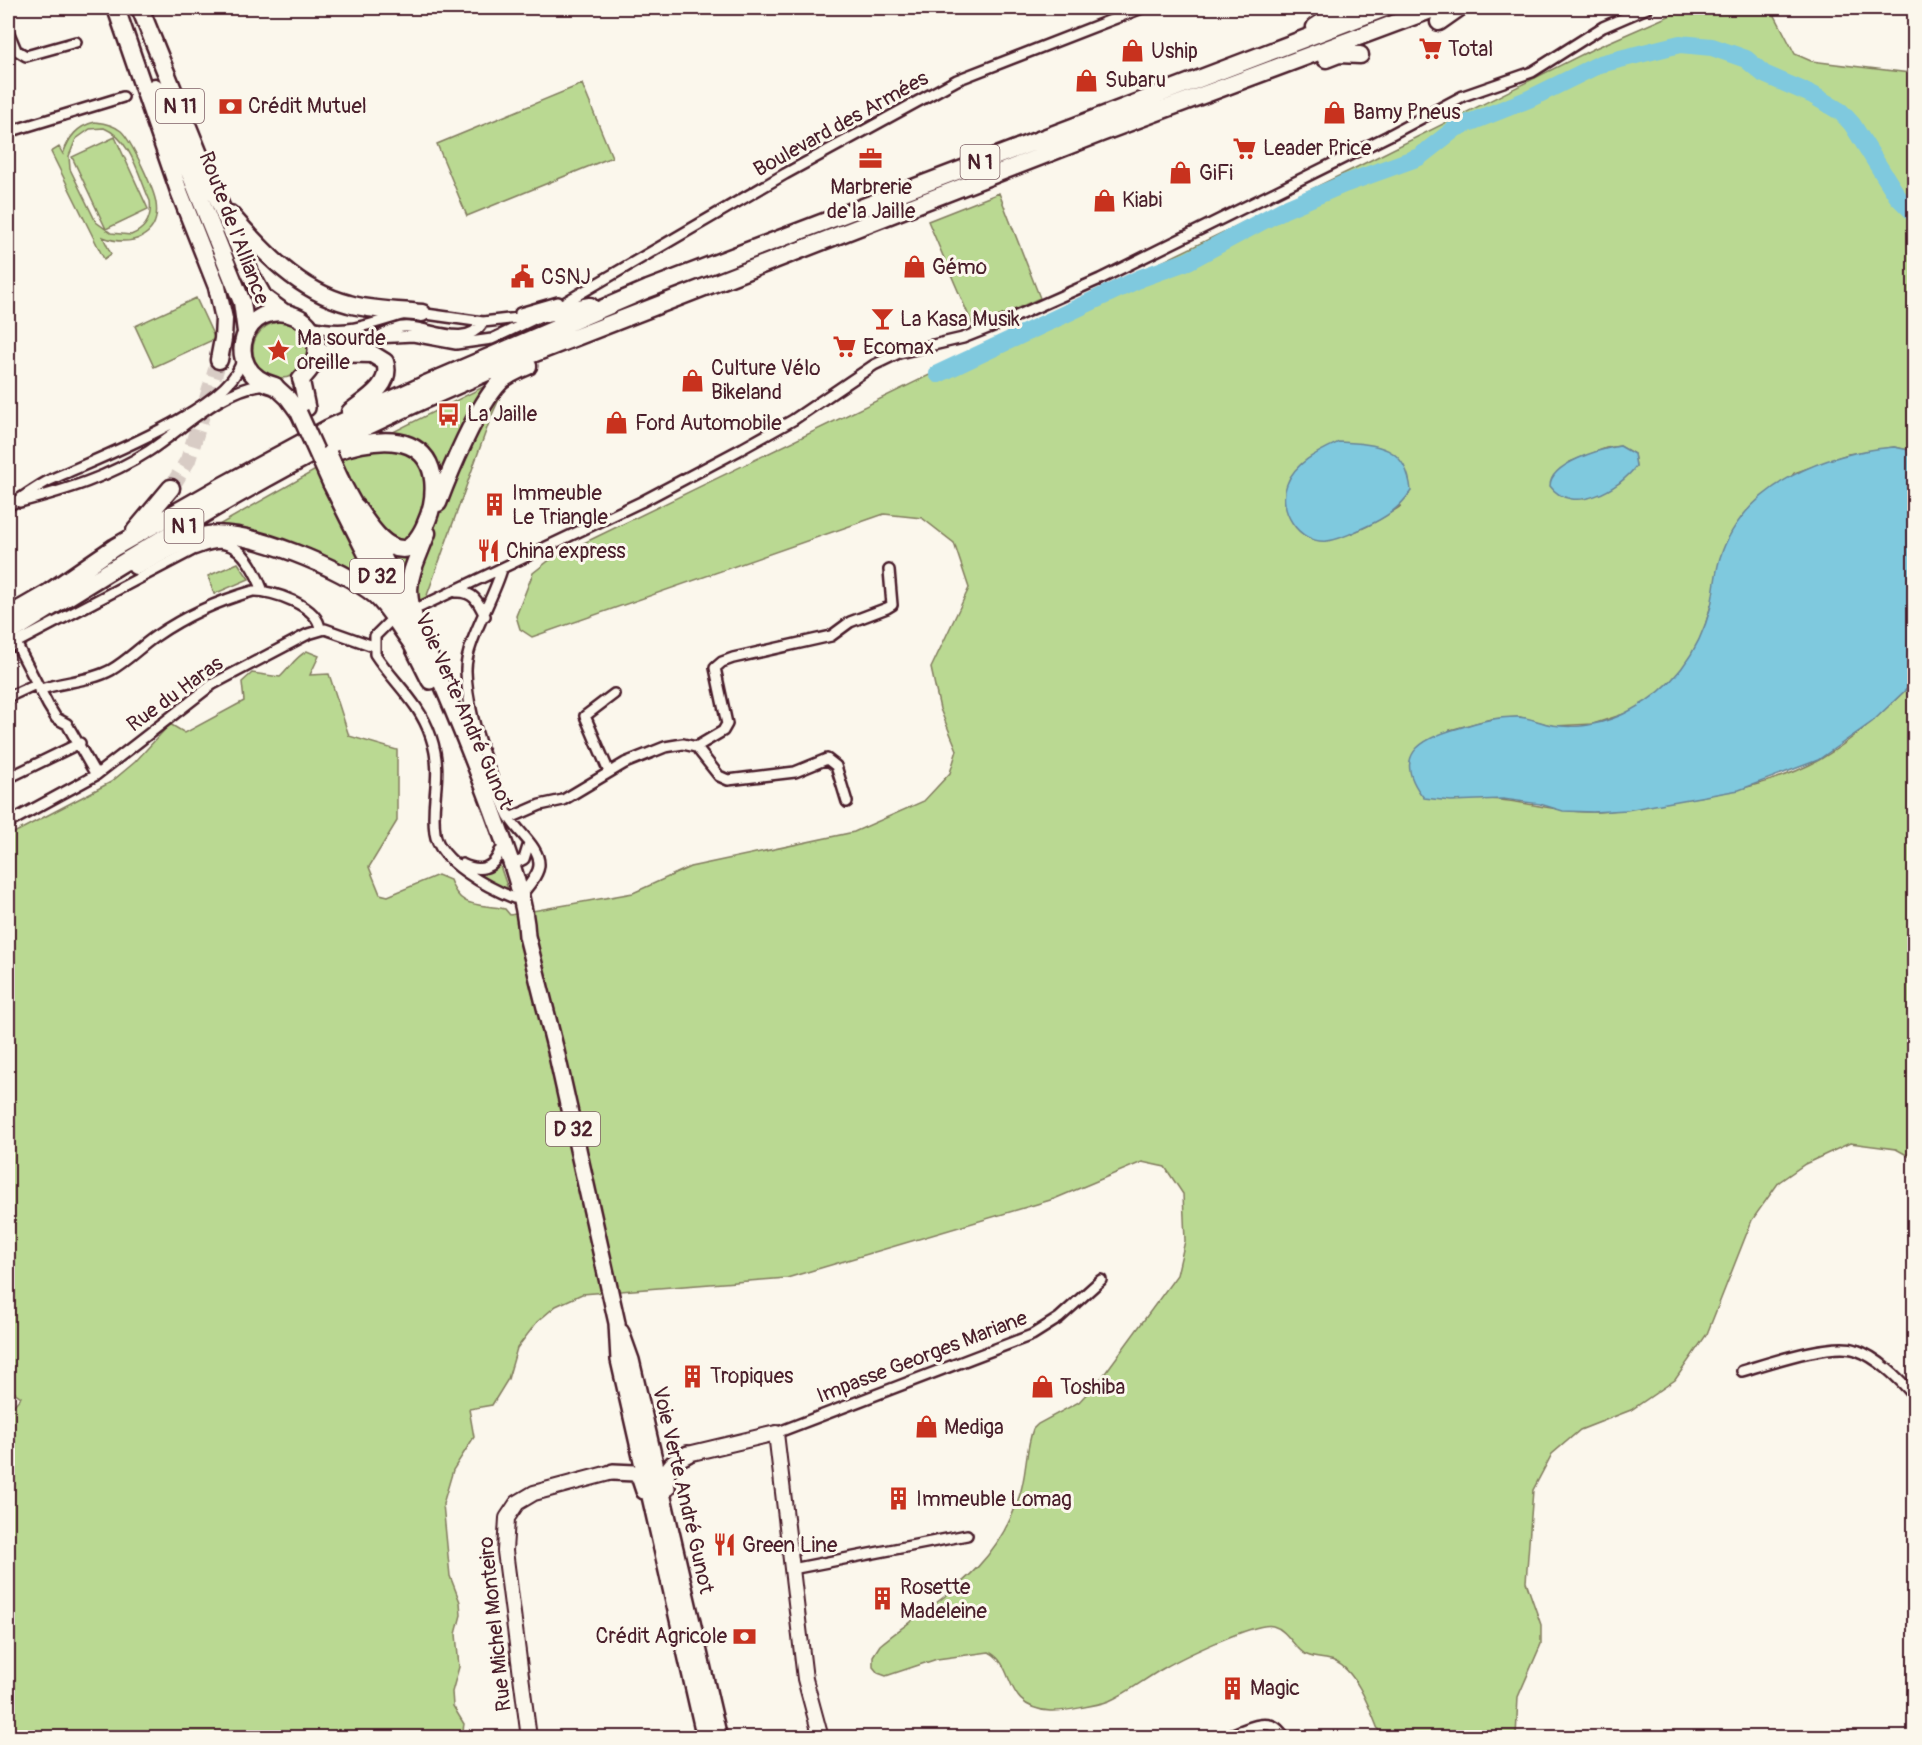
<svg xmlns="http://www.w3.org/2000/svg" width="1922" height="1745" font-family="Pangolin,sans-serif">
<style>
.green{fill:#bad992;stroke:#827c5e;stroke-width:1.5;fill-rule:evenodd}
.water{fill:#7fc9de;stroke:#6a8596;stroke-width:1.5}
.lines{fill:none;stroke-linecap:round;stroke-linejoin:round}
.river{stroke:#7fc9de;stroke-width:18}
.highway-tunnel{stroke:#d8ccc5;stroke-width:16;stroke-dasharray:16 8;stroke-linecap:butt}
.street-casing{stroke:#4a1f2b;stroke-width:14}
.secondary-casing{stroke:#4a1f2b;stroke-width:18}
.primary-casing{stroke:#4a1f2b;stroke-width:20}
.highway-casing{stroke:#4a1f2b;stroke-width:21}
.street{stroke:#fbf7ec;stroke-width:9}
.secondary{stroke:#fbf7ec;stroke-width:14}
.primary{stroke:#fbf7ec;stroke-width:15}
.highway{stroke:#fbf7ec;stroke-width:16}
.primary-bridge-casing{stroke:#4a1f2b;stroke-width:20;stroke-linecap:butt}
.primary-bridge{stroke:#fbf7ec;stroke-width:15}
.labels{text-anchor:middle;dominant-baseline:central;stroke-width:6;stroke-linejoin:round;paint-order:stroke}
.shield{fill:#fbf7ec;stroke:#7f6065;stroke-width:1.5}
.shield-label{font-size:20px;font-weight:bold;fill:#4a1f2b}
.poi-label{font-size:21px;fill:#4a1f2b;stroke:#fbf7ec;text-anchor:start}
.street-label{font-size:21px;fill:#4a1f2b;stroke:#fbf7ec}
</style>
<rect width="100%" height="100%" fill="#fbf7ec"/>
<filter id="ink" filterUnits="userSpaceOnUse"><feTurbulence type="fractalNoise" baseFrequency=".0167" numOctaves="2"/><feDisplacementMap in="SourceGraphic" scale="12" xChannelSelector="R" yChannelSelector="G"/><feConvolveMatrix kernelMatrix="1 2 1 2 8 2 1 2 1" color-interpolation-filters="sRGB"/></filter>
<g filter="url(#ink)">
<path class="green" d="M1687,8H1771L1795,54L1811,61L1910,73C1918,92 1908,115 1914,135V451L1894,447L1848,454L1794,473L1711,605L1703,633L1685,667L1657,695L1630,712L1593,724L1554,726L1520,717L1491,719L1450,730L1480,799C1519,798 1554,813 1593,812C1616,812 1638,806 1661,803C1714,794 1770,787 1819,760C1854,740 1885,710 1914,682V1159L1896,1149L1850,1143L1805,1164L1779,1182L1752,1220L1707,1334L1675,1380L1631,1410L1580,1430L1552,1454L1533,1490L1526,1582L1541,1625V1644L1518,1697L1516,1737H1381C1372,1715 1358,1671 1334,1661C1326,1658 1316,1659 1307,1655C1294,1649 1288,1630 1273,1626C1257,1621 1181,1658 1164,1668C1146,1678 1128,1693 1109,1701C1098,1705 1062,1712 1050,1711C1001,1707 1017,1666 989,1652L937,1659L886,1676L878,1673L873,1667V1656L880,1645C939,1597 993,1575 1019,1497C1027,1475 1025,1451 1033,1429L1038,1424L1079,1402L1103,1376L1177,1275L1185,1241L1183,1194L1165,1167L1142,1162L1054,1199L787,1278L582,1294L556,1306L537,1322L517,1348L508,1379L492,1405L469,1409L474,1437L453,1470L443,1504L450,1576L460,1602L461,1615L456,1634L459,1667L452,1692L453,1706L464,1724L462,1737H8V1412L21,1397L8,1388V836L111,782L135,762L170,724L185,733L244,701L242,682L252,673L280,677C290,668 294,658 307,651L319,656L310,675L329,674L349,736L397,750V821L369,867L380,894L388,896L438,875L450,880C460,910 479,903 505,909L510,915L633,893L690,867L854,832L924,801L950,773L957,750L940,709L931,668L969,588L954,543L922,518L884,514L532,637L520,629L516,616L533,573L551,559L1353,169L1593,49ZM1620,446L1634,454L1636,466L1619,483L1584,499L1570,462L1606,448ZM1401,506C1375,523 1343,543 1312,539Z
M582,84L612,157L467,216L437,144Z
M95,122C104,123 114,125 121,131C131,140 154,189 156,203C161,237 130,248 103,237L111,254L104,259L51,152L59,147L63,154C69,137 77,126 95,122ZM104,128C131,139 139,177 150,201C152,217 146,229 131,235L111,233L96,222L70,169L69,156L76,139L90,129Z
M115,137L148,209L106,229L72,157Z
M999,193L1040,298L974,328L928,221Z
M196,298L215,339L154,367L135,326Z
M253 350a28 28 0 1 1 56 0a28 28 0 1 1-56 0Z
M511,373L491,417L416,626L333,486L350,477L341,458Z
M319,468L384,597L368,584L363,575L337,565L210,530Z
M238,563L249,579L214,594L208,576Z
M499,863L508,889L506,890L480,875L490,872Z"/>
<path class="water" d="M1339,442C1378,444 1407,446 1411,491C1399,509 1385,518 1365,527C1354,532 1340,540 1327,541C1298,544 1277,509 1287,484C1295,462 1320,451 1339,442Z
M1620,446L1634,454L1636,466C1620,489 1572,516 1550,486C1550,463 1601,449 1620,446Z
M1894,447L1914,451V682L1872,722L1818,760L1739,790L1627,810L1593,812L1563,811L1540,804L1503,799L1451,801L1424,798C1391,756 1419,739 1459,728C1478,722 1496,717 1517,717C1529,717 1540,723 1552,725C1564,727 1581,727 1593,724C1605,722 1621,716 1631,710C1674,688 1699,652 1711,606C1715,588 1715,569 1722,552C1748,483 1825,453 1894,447Z"/>
<g class="lines">
<path class="river" d="M938,374L1141,278L1188,261L1283,210L1344,184L1419,157L1456,128L1529,99L1600,64L1680,44L1712,47L1746,59L1764,74L1813,95L1841,112L1852,124L1898,197L1914,213"/>
<path class="highway-tunnel" d="M171,488L188,460L219,360"/>
<defs>
<path id="street" d="M8,31L16,50L26,56L76,42
M8,132L123,97
M419,313L483,322L536,316
M520,313L558,302
M308,325C347,336 365,325 402,315
M376,338L413,336L456,344L492,339L545,314L785,174L957,80L1142,8
M340,348C349,346 358,344 367,342C381,337 394,325 410,327C433,329 468,348 483,322
M20,502C66,490 109,477 149,451C185,427 220,390 264,384
M8,506C22,499 35,487 50,480C93,460 237,407 242,358
M502,569C494,598 465,644 466,671C467,716 490,775 508,815C516,831 540,847 539,865C539,875 526,888 521,896
M456,592C473,591 478,601 485,616
M420,607L641,502L743,448L793,420L874,365L899,353L963,338L1001,323L1100,279L1388,136L1463,96L1532,72L1603,27L1647,8
M388,623L375,636V654C394,683 420,703 431,737C444,775 430,799 435,833C439,862 489,888 514,898
M16,643L48,705L56,718L67,724L96,775
M8,647L193,550C203,547 215,541 225,544C244,547 257,575 263,591
M39,690C62,681 89,682 111,670C127,661 140,647 156,636C185,616 218,601 253,591C273,590 318,606 320,629
M8,697L36,684
M696,747L719,776L728,780L795,772L827,759L836,766L847,802
M609,772L585,716L614,694
M8,778L80,743
M510,818L540,805L563,800L625,763L665,747L683,744L696,747L723,731L727,724L715,668L722,662L733,658L831,636L850,622L887,608L892,605L889,570
M8,823L96,775L213,684L308,634L325,629L373,646
M509,858L518,862L524,859L529,843
M462,864C479,872 493,870 500,851
M1742,1371C1766,1364 1833,1341 1856,1350C1877,1357 1900,1379 1914,1396
M776,1433L1032,1335L1059,1318L1101,1280
M792,1569L967,1535
M1224,1738C1243,1730 1273,1712 1284,1738"/>
<path id="secondary" d="M688,1454L776,1433L805,1679L821,1738
M529,1738L505,1551L507,1518L517,1503L534,1493L613,1472"/>
<path id="primary" d="M301,379L307,408
M275,386L288,398L299,413
M340,478C352,503 367,526 380,550C422,634 459,721 492,809C506,848 525,894 527,936L556,1051L617,1323L619,1360L705,1738
M331,484L430,681
M621,1332L631,1360L719,1738
M613,1472L635,1473L640,1479L644,1491
M667,1488C663,1469 672,1462 688,1454"/>
<path id="highway" d="M116,8L179,191L217,287L224,319L223,339L219,360
M140,8L209,179L251,275L264,298L283,312
M1439,22L1459,8
M1315,27L1345,8
M1326,59L1339,54L1360,55
M155,87L242,302L246,332
M230,214C263,252 299,291 349,304C372,311 398,310 422,313
M545,314L590,306
M325,353L372,354L385,362C393,385 365,400 350,412
M275,386C217,371 245,295 295,316C305,320 312,328 315,339C320,356 313,368 301,379
M333,452C478,401 432,548 403,549C382,549 367,521 356,507
M438,503C450,471 477,406 500,382C508,374 518,370 528,366
M135,531L171,488
M136,566C159,555 183,539 208,535C248,529 344,569 375,595C390,608 399,627 411,642
M8,616L48,593L115,547L222,486L329,428L426,384L648,289L1385,8
M8,634C100,577 193,518 289,466C357,429 428,398 499,367L1101,133L1436,8
M420,635C401,585 409,580 427,533"/>
</defs>
<use href="#street" class="street-casing"/>
<use href="#secondary" class="secondary-casing"/>
<use href="#primary" class="primary-casing"/>
<use href="#highway" class="highway-casing"/>
<use href="#street" class="street"/>
<use href="#secondary" class="secondary"/>
<use href="#primary" class="primary"/>
<use href="#highway" class="highway"/>
<defs>
<path id="primary-bridge" d="M299,413L331,484
M329,454L340,478"/>
</defs>
<use href="#primary-bridge" class="primary-bridge-casing"/>
<use href="#primary-bridge" class="primary-bridge"/>
</g>
</g>
<defs>
<symbol id="supermarket-bare" viewBox="-9 -9 18 18"><path d="M-6-5.5h2.5l.6 2H6L4.5 2H-2.5L-4.4-4H-6ZM-1.5 3.2a1.3 1.3 0 1 0 .1 0ZM3 3.2a1.3 1.3 0 1 0 .1 0Z" fill="#c8321e" stroke="#fbf7ec" stroke-width="2.5" paint-order="stroke"/></symbol>
<symbol id="shop-bare" viewBox="-9 -9 18 18"><path d="M-5-2.5h2.3a2.7 3.5 0 0 1 5.4 0H5L5.5 6h-11ZM-1.5-2.5h3a1.5 2.3 0 0 0-3 0Z" fill="#c8321e" stroke="#fbf7ec" stroke-width="2.5" paint-order="stroke"/></symbol>
<symbol id="bank-bare" viewBox="-9 -9 18 18"><path d="M-6-4H6V4H-6ZM0-2.3a2.3 2.3 0 1 0 0 4.6a2.3 2.3 0 1 0 0-4.6Z" fill="#c8321e" stroke="#fbf7ec" stroke-width="2.5" paint-order="stroke"/></symbol>
<symbol id="office-bare" viewBox="-9 -9 18 18"><path d="M-6-3h4V-5.5h4V-3h4V5H-6ZM-1-4.5V-3h2v-1.5ZM-6 0V1H6V0Z" fill="#c8321e" stroke="#fbf7ec" stroke-width="2.5" paint-order="stroke"/></symbol>
<symbol id="civic-bare" viewBox="-9 -9 18 18"><path d="M-.6-6.5H3V-4.5H.6V-3L4-1V1h2V6H-6V1h2V-1L-.6-3ZM-1.2 2.5V6h2.4V2.5Z" fill="#c8321e" stroke="#fbf7ec" stroke-width="2.5" paint-order="stroke"/></symbol>
<symbol id="bar-bare" viewBox="-9 -9 18 18"><path d="M-6-5H6L.8 .8V4.5H3.5V6h-7V4.5H-.8V.8Z" fill="#c8321e" stroke="#fbf7ec" stroke-width="2.5" paint-order="stroke"/></symbol>
<symbol id="sight-bare" viewBox="-9 -9 18 18"><path d="M0-6L1.8-2.2L6-1.7L2.9 1.2L3.7 5.4L0 3.3L-3.7 5.4L-2.9 1.2L-6-1.7L-1.8-2.2Z" fill="#c8321e" stroke="#fbf7ec" stroke-width="2.5" paint-order="stroke"/></symbol>
<symbol id="bus-bare" viewBox="-9 -9 18 18"><path d="M-5-6H5V4H4V6H2V4H-2V6H-4V4H-5ZM-3.5-4V0h7V-4ZM-3.5 1.2v1.5H-2V1.2ZM2 1.2v1.5H3.5V1.2Z" fill="#c8321e" stroke="#fbf7ec" stroke-width="2.5" paint-order="stroke"/></symbol>
<symbol id="building-bare" viewBox="-9 -9 18 18"><path d="M-4-6H4V6H1V3H-1V6H-4ZM-2.5-4.3h1.7v1.8h-1.7ZM.8-4.3h1.7v1.8H.8ZM-2.5-1h1.7V.8h-1.7ZM.8-1h1.7V.8H.8Z" fill="#c8321e" stroke="#fbf7ec" stroke-width="2.5" paint-order="stroke"/></symbol>
<symbol id="restaurant-bare" viewBox="-9 -9 18 18"><path d="M-5-6h1v4h1v-4h1v4h1v-4h1v5L-1.5 .5V6h-2V.5L-5-1ZM5-6V6H3V1.5H1.5Q1.5-4 5-6Z" fill="#c8321e" stroke="#fbf7ec" stroke-width="2.5" paint-order="stroke"/></symbol>
</defs>
<g fill-rule="evenodd">
<use href="#supermarket-bare" x="1414" y="32" width="33" height="33"/>
<use href="#shop-bare" x="1116" y="34" width="33" height="33"/>
<use href="#shop-bare" x="1070" y="64" width="33" height="33"/>
<use href="#bank-bare" x="214" y="90" width="33" height="33"/>
<use href="#shop-bare" x="1318" y="96" width="33" height="33"/>
<use href="#supermarket-bare" x="1228" y="132" width="33" height="33"/>
<use href="#office-bare" x="854" y="142" width="33" height="33"/>
<use href="#shop-bare" x="1164" y="156" width="33" height="33"/>
<use href="#shop-bare" x="1088" y="184" width="33" height="33"/>
<use href="#shop-bare" x="898" y="250" width="33" height="33"/>
<use href="#civic-bare" x="506" y="260" width="33" height="33"/>
<use href="#bar-bare" x="866" y="302" width="33" height="33"/>
<use href="#supermarket-bare" x="828" y="330" width="33" height="33"/>
<use href="#sight-bare" x="262" y="334" width="33" height="33"/>
<use href="#shop-bare" x="676" y="364" width="33" height="33"/>
<use href="#bus-bare" x="432" y="398" width="33" height="33"/>
<use href="#shop-bare" x="600" y="406" width="33" height="33"/>
<use href="#building-bare" x="478" y="488" width="33" height="33"/>
<use href="#restaurant-bare" x="472" y="534" width="33" height="33"/>
<use href="#building-bare" x="676" y="1360" width="33" height="33"/>
<use href="#shop-bare" x="1026" y="1370" width="33" height="33"/>
<use href="#shop-bare" x="910" y="1410" width="33" height="33"/>
<use href="#building-bare" x="882" y="1482" width="33" height="33"/>
<use href="#restaurant-bare" x="708" y="1528" width="33" height="33"/>
<use href="#building-bare" x="866" y="1582" width="33" height="33"/>
<use href="#bank-bare" x="728" y="1620" width="33" height="33"/>
<use href="#building-bare" x="1216" y="1672" width="33" height="33"/>
</g>
<g class="labels">
<g class="shield">
<rect x="156" y="89" width="48" height="34" rx="4.5"/>
<rect x="960.5" y="145" width="39" height="34" rx="4.5"/>
<rect x="164.5" y="509" width="39" height="34" rx="4.5"/>
<rect x="350" y="559" width="54" height="34" rx="4.5"/>
<rect x="546" y="1112" width="54" height="34" rx="4.5"/>
</g>
<g class="shield-label">
<text x="180" y="106">N 11</text>
<text x="980" y="162">N 1</text>
<text x="184" y="526">N 1</text>
<text x="377" y="576">D 32</text>
<text x="573" y="1129">D 32</text>
</g>
<g class="poi-label">
<text x="1448" y="49">Total</text>
<text x="1151" y="51">Uship</text>
<text x="1105" y="80">Subaru</text>
<text x="248" y="106">Crédit Mutuel</text>
<text x="1353" y="112">Bamy Pneus</text>
<text x="1263" y="148">Leader Price</text>
<text x="1199" y="173">GiFi</text>
<text x="871" y="187" text-anchor="middle">Marbrerie<tspan x="871" dy="24">de la Jaille</tspan></text>
<text x="1122" y="200">Kiabi</text>
<text x="932" y="267">Gémo</text>
<text x="541" y="277">CSNJ</text>
<text x="900" y="319">La Kasa Musik</text>
<text x="297" y="338">Ma sourde<tspan x="297" dy="24">oreille</tspan></text>
<text x="863" y="347">Ecomax</text>
<text x="711" y="368">Culture Vélo<tspan x="711" dy="24">Bikeland</tspan></text>
<text x="467" y="414">La Jaille</text>
<text x="635" y="423">Ford Automobile</text>
<text x="512" y="493">Immeuble<tspan x="512" dy="24">Le Triangle</tspan></text>
<text x="506" y="551">China express</text>
<text x="710" y="1376">Tropiques</text>
<text x="1060" y="1387">Toshiba</text>
<text x="944" y="1427">Mediga</text>
<text x="916" y="1499">Immeuble Lomag</text>
<text x="742" y="1545">Green Line</text>
<text x="900" y="1587">Rosette<tspan x="900" dy="24">Madeleine</tspan></text>
<text x="727" y="1636" text-anchor="end">Crédit Agricole</text>
<text x="1250" y="1688">Magic</text>
</g>
<g class="street-label">
<text transform="translate(841 124) rotate(-29)">Boulevard des Armées</text>
<text transform="translate(234 228) rotate(69)">Route de l'Alliance</text>
<text transform="translate(175 694) rotate(-36)">Rue du Haras</text>
<text transform="translate(464 711) rotate(66)">Voie Verte André Gunot</text>
<text transform="translate(922 1357) rotate(-21)">Impasse Georges Mariane</text>
<text transform="translate(683 1490) rotate(77)">Voie Verte André Gunot</text>
<text transform="translate(495 1624) rotate(-96)">Rue Michel Monteiro</text>
</g>
</g>
<rect width="1922" height="1745" fill="none" stroke="#fbf7ec" stroke-width="30"/>
<rect x="15" y="15" width="1892" height="1715" fill="none" stroke="#4a1f2b" stroke-width="2" filter="url(#ink)"/>
</svg>
